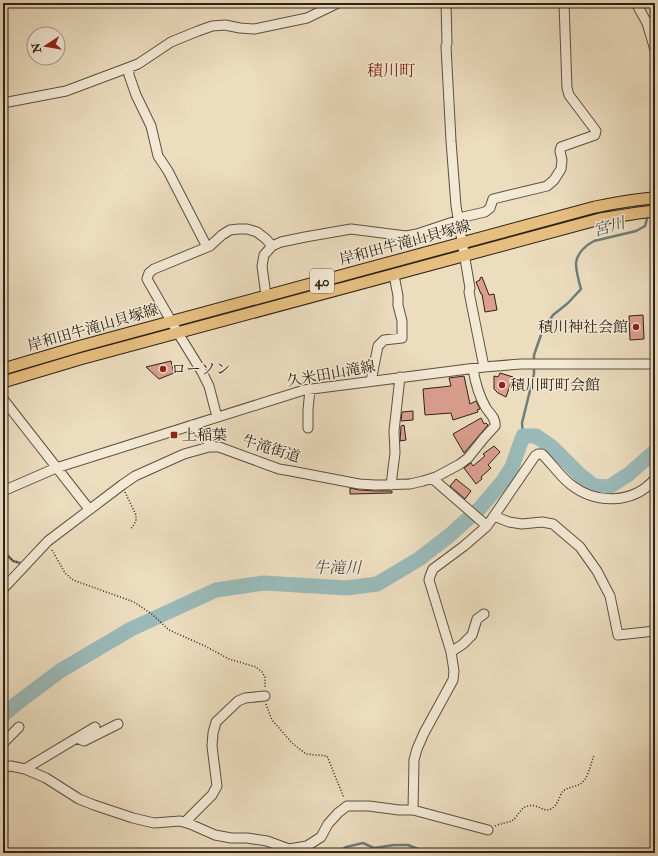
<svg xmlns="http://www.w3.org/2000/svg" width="658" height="856" font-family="'IM FELL Double Pica','Noto Serif JP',serif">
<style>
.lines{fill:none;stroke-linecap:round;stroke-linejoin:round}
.stream{stroke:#6e7d78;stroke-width:2.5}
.river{stroke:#9abab9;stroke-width:15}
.building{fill:#db9e90;stroke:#2d2116}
.minor-casing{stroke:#5d5040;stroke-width:11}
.major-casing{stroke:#2d2116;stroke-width:13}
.path{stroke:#2d2116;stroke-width:1.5;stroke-dasharray:1 2;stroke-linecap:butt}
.minor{stroke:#f3e9d5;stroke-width:9}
.major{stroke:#e6be80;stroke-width:11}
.poi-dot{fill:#8f2418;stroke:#f3e9d5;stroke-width:1.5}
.labels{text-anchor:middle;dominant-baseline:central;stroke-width:3;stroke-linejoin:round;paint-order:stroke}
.shield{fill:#f3e9d5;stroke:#685d4f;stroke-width:1}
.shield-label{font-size:14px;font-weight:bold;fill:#2d2116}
.street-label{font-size:15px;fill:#2d2116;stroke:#f3e9d5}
.poi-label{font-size:15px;fill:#2d2116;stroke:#f3e9d5;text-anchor:start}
.neighbourhood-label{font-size:16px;fill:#7a1f14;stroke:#f3e9d5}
.water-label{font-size:16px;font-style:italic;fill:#4e4f47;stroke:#f3e9d5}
</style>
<rect width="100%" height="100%" fill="#ecddbf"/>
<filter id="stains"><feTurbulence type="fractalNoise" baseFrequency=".005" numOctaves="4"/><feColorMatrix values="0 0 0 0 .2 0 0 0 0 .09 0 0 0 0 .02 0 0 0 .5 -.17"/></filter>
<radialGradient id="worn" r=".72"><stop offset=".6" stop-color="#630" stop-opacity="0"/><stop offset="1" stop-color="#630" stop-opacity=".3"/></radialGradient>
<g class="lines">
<path class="stream" d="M534,362V355L542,332L553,315L568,303L581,289C579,282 576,269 576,263C577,253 586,245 594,241L636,231L645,226L648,215
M523,436L522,423L534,374V367
M3,551L13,561L24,564
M337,853L346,847L363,843L374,848L394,845H408L428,853"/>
<path class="river" d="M3,715L16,704L60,671L131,629L216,590L264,583L347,588L377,584L419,559L450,535L480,508L503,481L512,467L523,436H536L553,448L580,475L594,486L609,487L629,474L655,451"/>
</g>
<path class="building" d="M482,277L489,295L494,294L497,310L485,312L482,294H481L476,282L480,280V278Z
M643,315L644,339L630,340L629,316Z
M171,361L174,373L159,379L146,367Z
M500,373L513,377L506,397L498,393L494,389V376L498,377Z
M464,376L470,404L476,401L480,409L477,410L478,412L453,420L451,413L425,415L423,389L451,386L449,378Z
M413,411V420L401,421L402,412Z
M481,418L484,424L486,423L488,425L464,453L453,434Z
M404,425L406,440L400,441L401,426Z
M494,446L500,452L488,465L491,468L481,477L482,479L476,484L464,468L471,463L473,466L485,456L483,454Z
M456,479L471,491L465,499L450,486Z
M350,488L359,490L375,491H392V493L350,494Z"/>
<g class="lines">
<defs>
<path id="minor" d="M446,3L447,43L446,46L451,141L456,206L470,288L469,292L484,367
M636,3L647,23L655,50
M129,68V75L136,95L151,126L158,156L168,171L207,247
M3,103L66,91L138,64L171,42L198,31L212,26L225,25L240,28L254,29L307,18L338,3
M459,218L485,212L490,208L493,199L547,186L554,180L561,169L562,160L560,151L561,147L595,135L596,131L569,95L567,88L564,3
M266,296L262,266L264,255L272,246L281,242L305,237L351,229L406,236L417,234L459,220
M371,381L378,346L384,340L402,338V321L398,305V296L394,275
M3,399L89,509
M217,417L209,386L202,372L178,333L147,279L149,273L154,269L210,246L222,235L230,230L239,229H247L257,232L266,239L272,246
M192,425L214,447
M308,428V410L310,389
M432,478L487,526
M391,485L395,453L394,431L400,377
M3,491L56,468L304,390L484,367L521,364H655
M494,516L509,522L522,524L542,522L553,524L580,547L597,571L610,596L618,635L655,631
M3,589L48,541L122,485L135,476L184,454L209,447H219L279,469L291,471L359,484L375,485L410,484L423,481L436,477L460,464L468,458L484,438L495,426C496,418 490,414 486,408C479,396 475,381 473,369
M451,652L463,644L472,635L477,619L484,614
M77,738L84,741L118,724
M3,743L19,727
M3,767L11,766L25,769L46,778L79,799L94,805L133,818L154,823L180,821L190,824L215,835L231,838H247L267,841L289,849L307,846L321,837L328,824L338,813L347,806H369L399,810H413L488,830
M25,769L95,727
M413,810L414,760L417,749L424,733L453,680L454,671L451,652L429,580L430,576L433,569L464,546L487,526L535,456L538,454H542C552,464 560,476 570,484C596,505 633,504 655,479
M185,822L212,795L217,786L212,746L213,733L216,722L238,701L245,698L265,696"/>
<path id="major" d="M3,369L81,346L595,207C615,203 635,199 655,198
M3,382L80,359L600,219L638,213L655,211"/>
</defs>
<use href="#minor" class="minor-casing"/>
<use href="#major" class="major-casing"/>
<path class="path" d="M125,492L136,515V521L131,529
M3,550L13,561L17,562
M52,550L65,573L73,580L134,602L153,615L169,630L205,646L229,659L256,667L262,672L265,677V688
M266,704L272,720L292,743L306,754L327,756L344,798
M495,826C501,823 508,823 513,820C518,816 521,807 528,806C537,803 544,813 551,809C558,806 559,796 563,791C568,787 575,787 580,784C588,780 591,763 594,755"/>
<use href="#minor" class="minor"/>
<use href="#major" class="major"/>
</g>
<g class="poi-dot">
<circle cx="636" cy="327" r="4"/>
<circle cx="163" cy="369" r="4"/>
<circle cx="502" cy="385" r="4"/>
<rect x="170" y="431" width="8" height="8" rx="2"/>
</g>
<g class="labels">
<rect class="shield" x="310" y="269" width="24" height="24" rx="3"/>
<g class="shield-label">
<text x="322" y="281">40</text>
</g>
<g class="street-label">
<text transform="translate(405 243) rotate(-15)">岸和田牛滝山貝塚線</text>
<text transform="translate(93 328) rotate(-16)">岸和田牛滝山貝塚線</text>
<text transform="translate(331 374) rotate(-10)">久米田山滝線</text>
<text transform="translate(271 449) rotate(17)">牛滝街道</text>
</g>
<g class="poi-label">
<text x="628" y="327" text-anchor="end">積川神社会館</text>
<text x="171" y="369">ローソン</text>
<text x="510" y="385">積川町町会館</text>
<text x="182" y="435">上稲葉</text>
</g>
<g class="neighbourhood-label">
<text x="391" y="71">積川町</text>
</g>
<g class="water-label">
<text transform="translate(609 227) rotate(-16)">宮川</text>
<text x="337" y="568">牛滝川</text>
</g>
</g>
<rect width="658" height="856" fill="none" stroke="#ecddbf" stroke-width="16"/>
<rect x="4" y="4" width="650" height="848" fill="none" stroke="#2d2116" stroke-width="2"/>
<rect x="8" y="8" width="642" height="840" fill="none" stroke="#2d2116"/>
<g transform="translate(46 46) rotate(258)"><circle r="19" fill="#f3e9d5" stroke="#a49989"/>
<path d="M0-3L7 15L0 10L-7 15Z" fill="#8f2418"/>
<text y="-6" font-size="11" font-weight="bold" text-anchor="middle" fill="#2d2116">N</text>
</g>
<rect width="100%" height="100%" filter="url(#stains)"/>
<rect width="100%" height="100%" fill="url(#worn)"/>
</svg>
